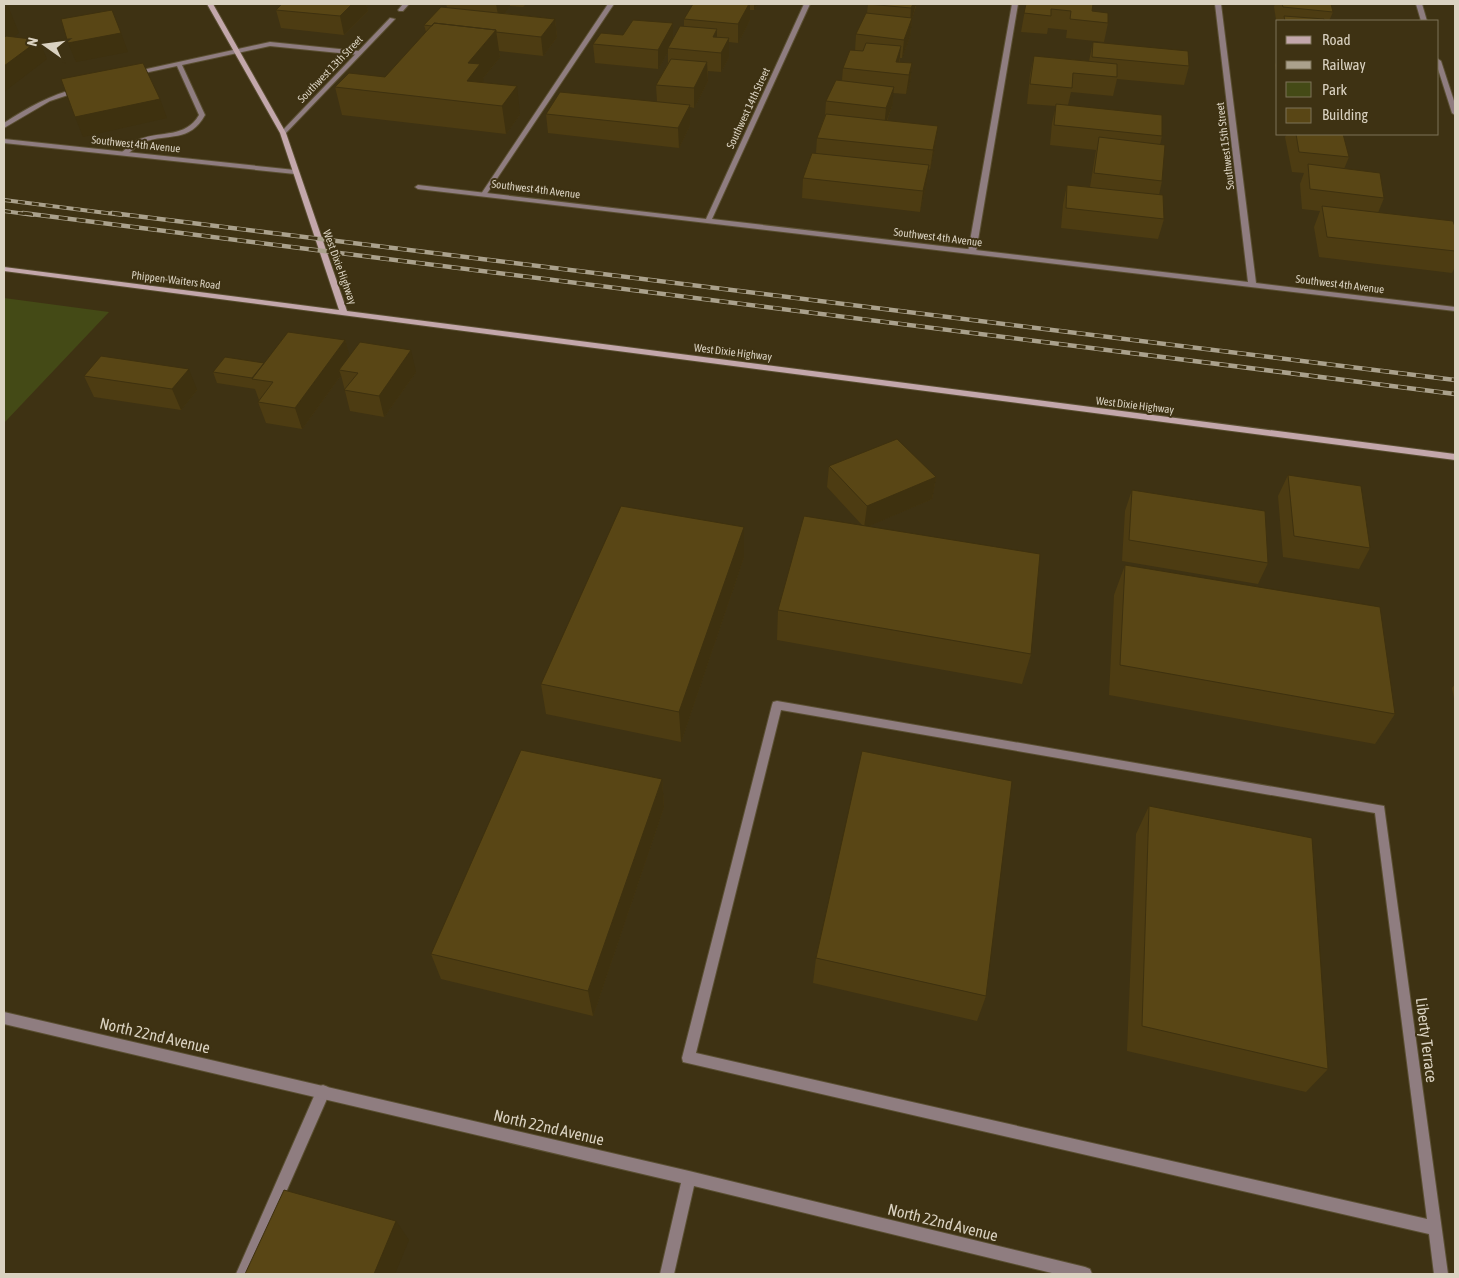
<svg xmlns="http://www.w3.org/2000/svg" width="1459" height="1278" font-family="'Asap Condensed',sans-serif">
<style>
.green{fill:#444a16}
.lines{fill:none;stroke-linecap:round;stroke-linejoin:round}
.lane-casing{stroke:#5a4f32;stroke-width:2}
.street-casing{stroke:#5a4f32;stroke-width:2}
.secondary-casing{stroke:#5a4f32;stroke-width:2}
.lane{fill:#8f7d80;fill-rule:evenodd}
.street{fill:#8f7d80;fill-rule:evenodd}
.secondary{fill:#c3a7ab;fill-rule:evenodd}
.rail-far1-casing{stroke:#aaa18c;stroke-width:4}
.rail-casing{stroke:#aaa18c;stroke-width:4.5}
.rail-far1{stroke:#3e3213;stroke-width:2.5;stroke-dasharray:7;stroke-linecap:butt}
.rail{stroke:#3e3213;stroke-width:3;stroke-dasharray:9;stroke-linecap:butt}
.wall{fill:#4d3c12}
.shaded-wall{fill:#3e310f}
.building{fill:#594615;stroke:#3e310f}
.labels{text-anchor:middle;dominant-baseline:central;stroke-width:4;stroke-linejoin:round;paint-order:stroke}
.far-street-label{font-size:11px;fill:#dad2c1;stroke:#3e3213}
.near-street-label{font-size:16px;fill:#dad2c1;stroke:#3e3213}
</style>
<rect width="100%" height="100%" fill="#3e3213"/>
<path class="green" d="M4,298L109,312L4,423Z"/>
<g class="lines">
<defs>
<path id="lane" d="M608,4H614L486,195H482L481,194Z
M1012,4H1018L976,252L972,254L968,252Z
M1416,4H1422L1427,21H1421Z
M270,42L359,51L362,53L359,55L270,46L182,65L205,115C190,143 168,133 144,142C135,145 130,156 121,155V153C127,148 133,142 140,139C161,131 186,138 199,115L177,66L135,75L132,73L133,72Z
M1438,59L1441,61L1455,104V115L1452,113L1438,69Z
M78,88L81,90L80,91L50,101L4,128V123C27,108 50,95 78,88Z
M323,1085L328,1087L330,1092L250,1274H236L318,1087Z"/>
<path id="street" d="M403,4H409L403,11H399L398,10Z
M804,4H810L712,219L1248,282L1215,4H1221L1256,283L1455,307V311L418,189L415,187L418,185L706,219Z
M390,18L395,19L285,134H281V132Z
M4,139L295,170L298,172L295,174L4,143Z
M777,701L1384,806L1448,1274H1434L1429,1234L683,1062L682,1058L772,705L773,702ZM781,710L1375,813L1427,1219L696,1053Z
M4,1012L689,1171L1085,1267L1090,1269L1092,1274H1056L694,1186L674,1274H660L681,1183L4,1024Z"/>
<path id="secondary" d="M207,4H213L286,133L347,311L1455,454V460L4,271V267L339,310L280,133Z"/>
</defs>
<use href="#lane" class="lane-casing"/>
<use href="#street" class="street-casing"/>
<use href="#secondary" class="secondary-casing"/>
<use href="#lane" class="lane"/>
<use href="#street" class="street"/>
<use href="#secondary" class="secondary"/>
<defs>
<path id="rail-far1" d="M4,200L122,215
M4,211L33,215"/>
<path id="rail" d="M23,213L1455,394
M112,213L1455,380"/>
</defs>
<use href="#rail-far1" class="rail-far1-casing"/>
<use href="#rail" class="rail-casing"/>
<use href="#rail-far1" class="rail-far1"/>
<use href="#rail" class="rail"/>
</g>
<path class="wall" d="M282,4H366L368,11L344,35L281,28L276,10Z
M446,4H526L523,7L510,6L504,13L555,19L557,37L543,56L499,51L500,57L483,78V83L520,114L506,134L342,115L335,87L385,77L426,32L424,25L447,7Z
M693,4H758L754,10H750V20L738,43L729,42V57L721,72L708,71V81L694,108L690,107V125L679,148L548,133L546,114L657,102L656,85L668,63V52L658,69L595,63L593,44L623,35L673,23V38L684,26V19Z
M868,4L916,6L912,19L910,36L902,58H900V62L912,63L910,82L906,94L893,93L892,106L887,121L938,126L935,146L930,170L928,169L926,185L920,212L802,198L803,178L816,153L817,138L825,115L826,101L842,80L843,68L855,51L856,34L867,13Z
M1026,4L1092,11L1108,23L1104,42L1066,38L1067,30L1048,28L1047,34L1021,32Z
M1275,4H1331L1333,12L1329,21H1278V26H1277L1274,7Z
M1093,42L1189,66L1184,85L1117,79L1113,96L1071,92L1068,105L1162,136L1160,145L1162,181L1159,195L1164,219L1158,239L1061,228L1063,205L1067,185L1090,187L1096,150L1050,145L1052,123L1056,106L1027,104L1030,75L1034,56L1089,61Z
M1278,57V83L1275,65Z
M1287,134H1343L1349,157L1344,169L1384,198L1378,213L1455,227V267L1452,273L1319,257L1314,227L1320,211L1302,209L1300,184L1304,173L1292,172L1285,137Z
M345,340L349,356L416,372L384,417L350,411L341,375L302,429L266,423L258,402L259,400L255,389L217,383L213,372L264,363Z
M84,376L197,390L181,410L94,397Z
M829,466L936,477L932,499L868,526L1031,654L1022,684L777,640L778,610L862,525L827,487Z
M1288,475L1370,548L1359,569L1283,557L1278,496Z
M1132,490L1268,563L1258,584L1122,561L1125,511Z
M744,557L681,742L546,714L541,684Z
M1125,565L1395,714L1375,744L1109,695L1114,595Z
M1455,684V704L1452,688Z
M662,779L664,807L593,1016L441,979L431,954Z
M1149,806L1328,1069L1306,1092L1127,1051L1136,834Z
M816,958L986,996L977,1021L813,983Z"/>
<path class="shaded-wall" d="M352,4H366L368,11L344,35L340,16Z
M496,4H510V6L499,20Z
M749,4H750V20L738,43V24Z
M754,4H758L754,10Z
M913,4H916L912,19L910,36L902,58L904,40L910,24L911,8Z
M8,6L19,33L4,44V9Z
M555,19L557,37L543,56L541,37Z
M673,23V42L668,48V52L658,69V50Z
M717,29V48L713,37Z
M496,30L500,57L483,78L485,92L467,81L468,63Z
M121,33L128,52L76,62L68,43Z
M729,38V57L721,72V53Z
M39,40L47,59L4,92V66Z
M901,46L899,65L896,62Z
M707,62L708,81L694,108V88Z
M912,63L910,82L906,94L909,75Z
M517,86L520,114L506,134L502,106Z
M894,87L892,106L884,128L886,108Z
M160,99L167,118L83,137L75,117Z
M690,105V125L679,148L678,128Z
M938,126L935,146L930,170L933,150Z
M929,165L926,185L920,212L923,191Z
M345,340L351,361L339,370L341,375L302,429L295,408Z
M411,350L416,372L384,417L379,396Z
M189,369L197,390L181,410L172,389Z
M936,477L932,499L864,528L867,506Z
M744,527V557L681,742L679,712Z
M662,779L664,807L593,1016L588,991Z
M396,1221L409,1240L395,1274H374Z"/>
<path class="building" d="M282,4H352L340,16L276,10Z
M693,4H749L738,24L684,19Z
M868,4H913L911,8Z
M1026,4H1093L1092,11L1108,13V23L1070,19L1071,11L1051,9V16L1024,13Z
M1282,4H1331L1333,12L1283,7Z
M441,7L555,19L541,37L496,32V30L434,23L432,26L424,25Z
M112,10L121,33L68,43L61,19Z
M866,13L912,18L904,40L856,34Z
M1284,16L1324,19V21H1285Z
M633,20L673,23L658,50L593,44L601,33L623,35Z
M434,23L496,30L468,63L480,64L467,81L517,86L502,106L335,87L349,73L385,77Z
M680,26L717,29L713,37L729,38L721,53L668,48Z
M6,36L39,40L4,66V38Z
M1093,42L1188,51L1189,66L1092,57Z
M866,43L901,46L896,62L912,63L909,75L843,68L850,50L863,51Z
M1034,56L1117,64V77L1073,73L1072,88L1030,84Z
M671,59L707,62L694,88L656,85Z
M143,63L160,99L75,117L61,79Z
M836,80L894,87L886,108L826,101Z
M560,92L690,105L678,128L546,114Z
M1056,104L1162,115V136L1054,125Z
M826,114L938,126L933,150L817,138Z
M1296,134H1343L1349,157L1299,152Z
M1099,137L1165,145L1162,181L1094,173Z
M812,153L929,165L923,191L803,178Z
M1308,164L1380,173L1384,198L1310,189Z
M1067,185L1163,195L1164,219L1066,208Z
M1322,206L1453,221L1455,227V251L1327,237Z
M288,332L345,340L295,408L258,402L273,382L252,379Z
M360,342L411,350L379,396L344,390L358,373L339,370Z
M101,356L189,369L172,389L84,376Z
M225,357L264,363L252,378L213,372Z
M897,439L936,477L867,506L829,466Z
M1288,475L1361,486L1370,548L1294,536Z
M1132,490L1265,511L1268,563L1129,540Z
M621,506L744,527L679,712L541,684Z
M804,516L1040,554L1031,654L778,610Z
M1125,565L1380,607L1395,714L1120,665Z
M521,750L662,779L588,991L431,954Z
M862,751L1012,781L986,996L816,958Z
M1149,806L1312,838L1328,1069L1142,1026Z
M284,1190L396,1221L374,1274H245Z"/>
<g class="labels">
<g class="far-street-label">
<text transform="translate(330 69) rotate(-46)">Southwest 13th Street</text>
<text transform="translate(748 108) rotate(-65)">Southwest 14th Street</text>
<text transform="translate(136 144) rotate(6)">Southwest 4th Avenue</text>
<text transform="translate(1225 146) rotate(-97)">Southwest 15th Street</text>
<text transform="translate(536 189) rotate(7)">Southwest 4th Avenue</text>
<text transform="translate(938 237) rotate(7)">Southwest 4th Avenue</text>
<text transform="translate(340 267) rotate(70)">West Dixie Highway</text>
<text transform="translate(176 280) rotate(7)">Phippen-Waiters Road</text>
<text transform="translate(1340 284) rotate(7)">Southwest 4th Avenue</text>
<text transform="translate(733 352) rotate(7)">West Dixie Highway</text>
<text transform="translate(1135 405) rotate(7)">West Dixie Highway</text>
</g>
<g class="near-street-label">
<text transform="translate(155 1035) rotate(13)">North 22nd Avenue</text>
<text transform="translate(1427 1040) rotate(83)">Liberty Terrace</text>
<text transform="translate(549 1127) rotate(13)">North 22nd Avenue</text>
<text transform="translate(943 1222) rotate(14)">North 22nd Avenue</text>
</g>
</g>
<rect width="1459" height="1278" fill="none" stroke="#dad2c1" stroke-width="10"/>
<rect x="1276" y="20" width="162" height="115" fill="#3e3213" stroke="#7c7259"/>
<rect x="1286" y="36" width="25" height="8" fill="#c3a7ab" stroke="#7c7259"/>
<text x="1322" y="45" font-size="15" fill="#dad2c1">Road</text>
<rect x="1286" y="61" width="25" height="8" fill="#aaa18c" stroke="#7c7259"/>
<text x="1322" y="70" font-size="15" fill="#dad2c1">Railway</text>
<rect x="1286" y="82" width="25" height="15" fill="#444a16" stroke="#7c7259"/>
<text x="1322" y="95" font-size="15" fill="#dad2c1">Park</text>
<rect x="1286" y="108" width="25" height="15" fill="#594615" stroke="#7c7259"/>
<text x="1322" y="120" font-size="15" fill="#dad2c1">Building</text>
<g transform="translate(45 45) rotate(284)" stroke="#3e3213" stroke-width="4" paint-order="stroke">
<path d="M0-4L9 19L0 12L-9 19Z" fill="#dad2c1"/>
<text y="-8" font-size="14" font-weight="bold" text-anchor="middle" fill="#dad2c1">N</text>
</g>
</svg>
